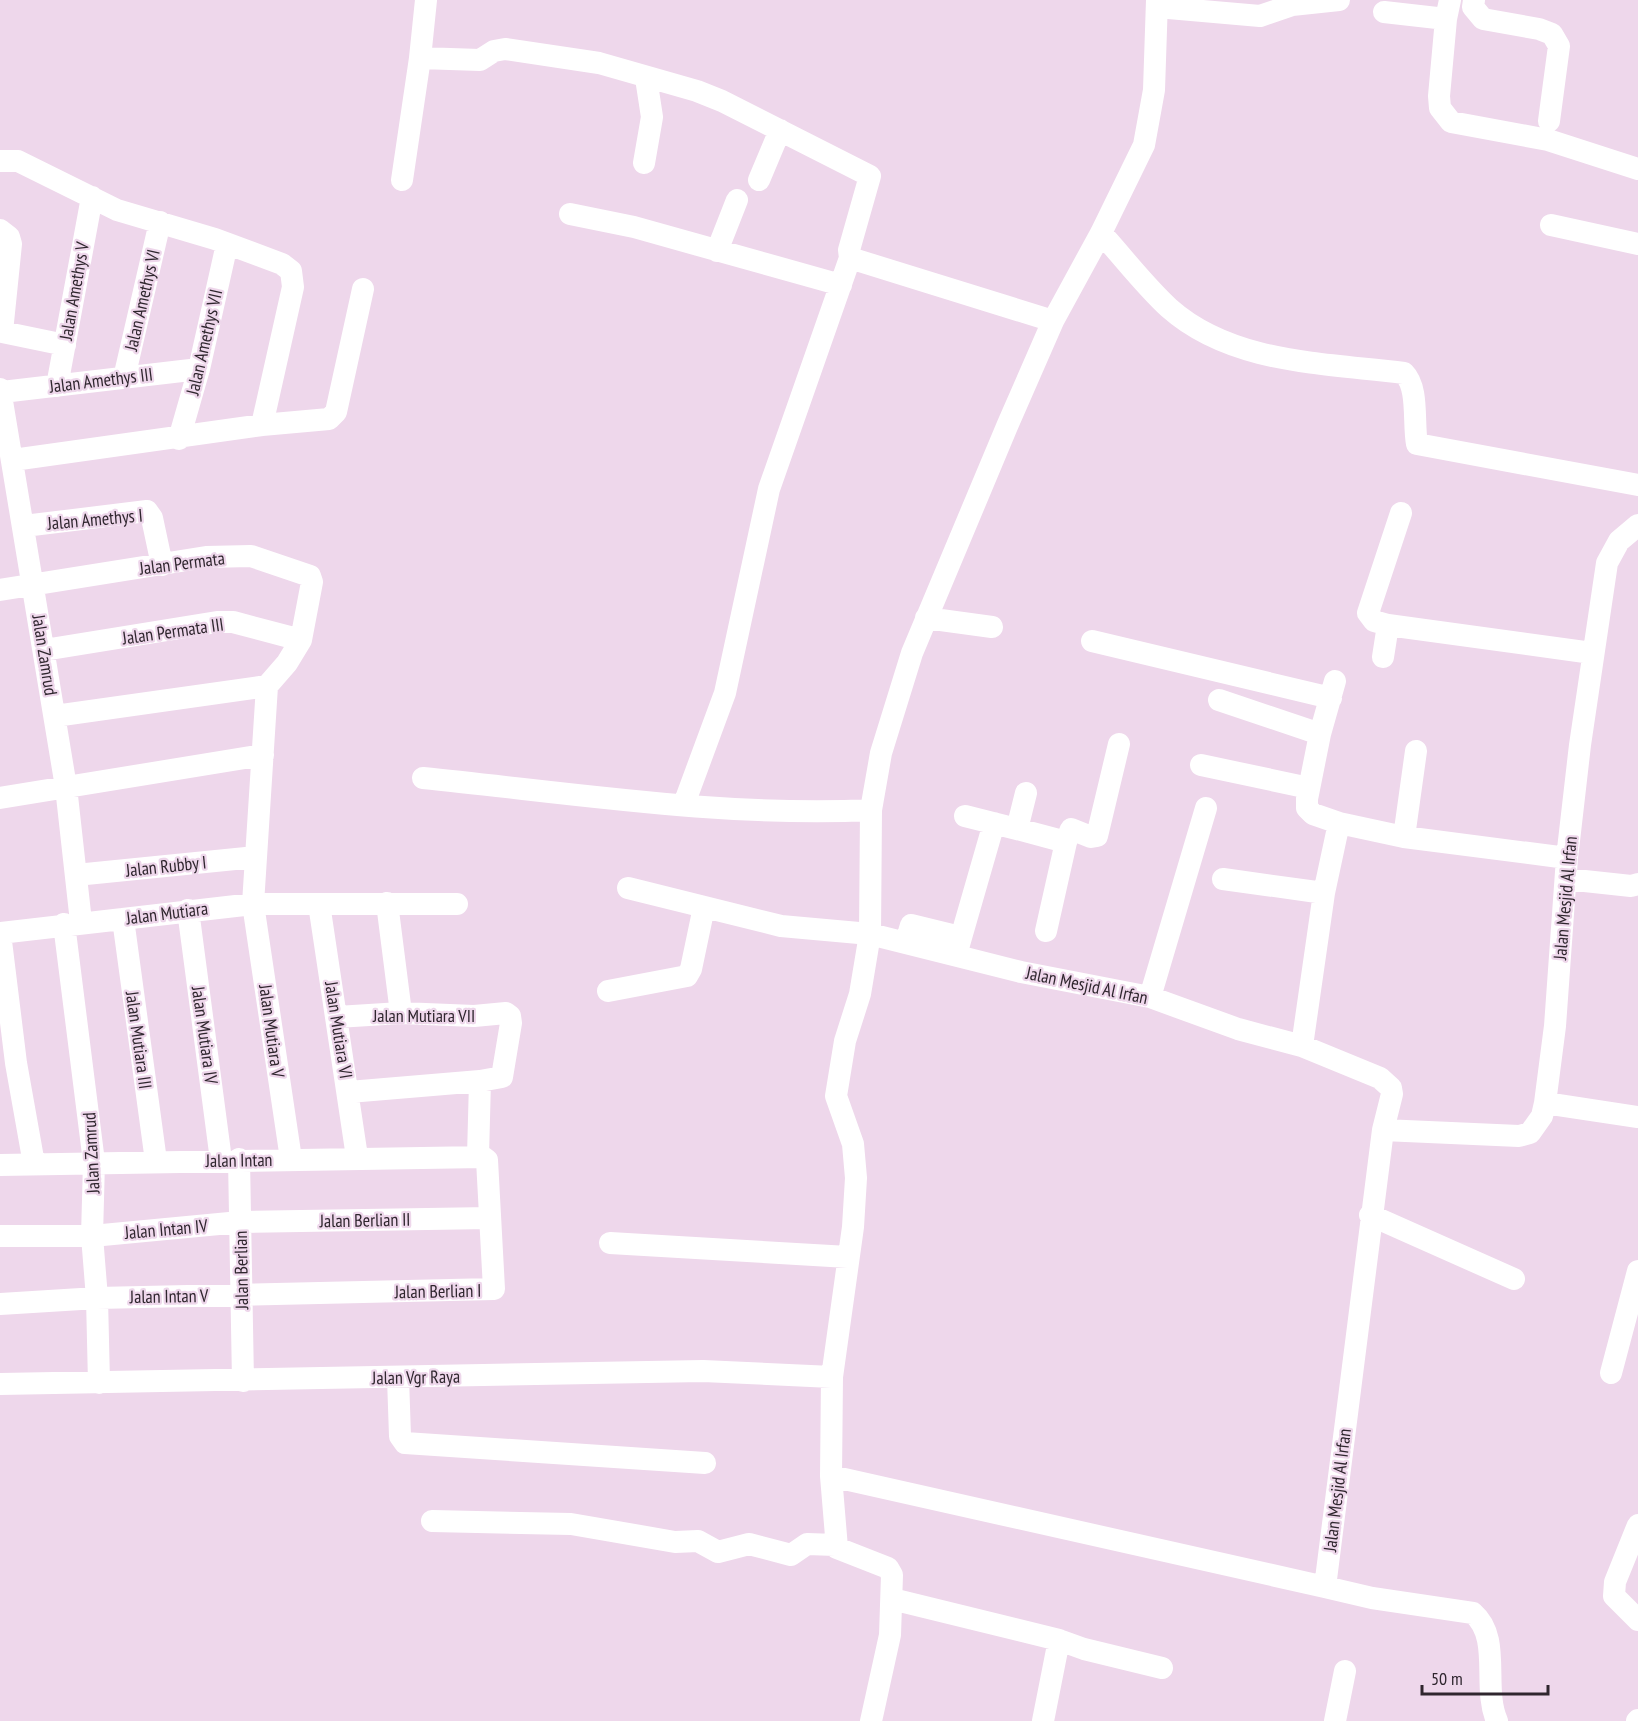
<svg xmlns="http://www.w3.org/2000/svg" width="1638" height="1721" font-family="'PT Sans Narrow',sans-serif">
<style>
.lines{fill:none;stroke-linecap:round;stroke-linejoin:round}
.minor{stroke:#fff;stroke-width:22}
.labels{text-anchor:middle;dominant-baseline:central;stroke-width:4.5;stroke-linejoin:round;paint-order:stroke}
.street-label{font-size:18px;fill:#2f262e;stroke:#eed7eb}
</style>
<rect width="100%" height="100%" fill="#eed7eb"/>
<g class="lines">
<path class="minor" d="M1474,0L1473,7L1483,19L1539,29L1552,34L1559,46L1549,121
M1157,7L1260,16L1292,5L1339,0
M1384,12L1446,19L1450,0
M1446,19L1439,96L1440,108L1451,122L1548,140L1638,169
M420,58L426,0
M0,161H18L117,210L215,239L282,264L291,271L293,287L262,425
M644,163L652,117L646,78
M402,180L420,58L480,60L494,51L505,49L599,63L697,91L722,101L870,176L849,250L850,258L1053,321
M759,180L780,130
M570,214L634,227L841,285
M1551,225L1638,244
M0,230L9,237L11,244L2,332L65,345
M1101,233C1123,257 1144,285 1169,308C1232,364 1325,363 1404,373C1419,388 1413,423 1417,444L1638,485
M717,251L737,200
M124,378L160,222
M57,386L92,197
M0,389L66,787L81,922
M2,392L199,369
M179,439L199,369L227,244
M13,460L262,425L329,419L336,412L363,289
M24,526L147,511L152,518L162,565
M0,590L206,557L251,556L310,576L312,582L301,640L287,663L267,686L253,904L291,1159
M926,618L992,627
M1388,625L1374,621L1368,613L1401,513
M1092,641L1331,698
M44,650L217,622H233L301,640
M1383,657L1388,625L1592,653
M1219,700L1320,734
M55,716L267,686
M1201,765L1309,788
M423,778C571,793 722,817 871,810
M0,798L263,755
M684,804L725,693L769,489L850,258
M965,816L1017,829L1026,793
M1339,823L1404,837L1567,858
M1017,829L1066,842L1046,931
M1404,837L1416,751
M1066,842L1071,829L1091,837L1097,836L1119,744
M76,875L256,857
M1223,879L1324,893
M1566,879L1631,886L1638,884
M628,888L781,926L870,934L1021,972L1150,997L1238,1029L1302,1046L1380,1078L1391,1088L1392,1094L1383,1130
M387,903L401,1013
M319,904L357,1157
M188,910L221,1160
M123,919L156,1161
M64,924L94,1162L92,1236L97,1298L99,1383
M0,933L253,904H457
M0,933L16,1063L34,1164
M906,942L911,925L960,937
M956,955L994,823
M608,991L687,976L691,969L704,907
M1150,997L1206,808
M337,1017L401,1013L474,1016L506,1013L510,1016L511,1023L502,1077L480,1081
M1302,1046L1324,893L1339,823L1313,814L1307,808V799L1320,734L1335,681
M349,1092L480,1081L478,1156
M1545,1103L1638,1117
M239,1159L243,1381
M0,1165L483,1157L487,1160L494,1289L97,1298L0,1304
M1370,1215L1514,1279
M0,1236H92L240,1222L490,1218
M610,1243L848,1257
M1611,1373L1638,1271
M398,1378L400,1436L405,1443L705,1463
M0,1384L703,1371L832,1377
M831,1476L1325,1587
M432,1521L571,1524L675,1542L698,1541L718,1552L749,1544L791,1555L807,1544L836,1545
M1638,1525L1615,1582L1614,1596L1638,1620
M892,1599L1059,1640L1084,1649L1162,1668
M871,1721L890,1635L892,1575L888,1568L837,1548L831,1476L832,1377L853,1227L856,1178L853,1144L836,1096L845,1041L860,994L870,934L871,810L881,753L912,653L1008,424L1053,321L1101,233L1144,145L1154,90L1157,0
M1043,1721L1059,1640
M1335,1721L1345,1671
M1497,1721C1482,1687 1502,1638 1473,1613L1372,1598L1325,1587L1383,1130L1519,1136L1530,1133L1542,1116L1545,1103L1555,1026L1567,858L1580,745L1607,563L1619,541L1638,525
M1637,1721L1638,1720"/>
</g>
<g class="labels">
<g class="street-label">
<text transform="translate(74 291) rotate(-80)">Jalan Amethys V</text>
<text transform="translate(142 300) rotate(-77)">Jalan Amethys VI</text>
<text transform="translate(204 342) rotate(-77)">Jalan Amethys VII</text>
<text transform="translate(101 380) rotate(-7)">Jalan Amethys III</text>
<text transform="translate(95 519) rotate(-5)">Jalan Amethys I</text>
<text transform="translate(182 563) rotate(-7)">Jalan Permata</text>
<text transform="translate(173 631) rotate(-8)">Jalan Permata III</text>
<text transform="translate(45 655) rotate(81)">Jalan Zamrud</text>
<text transform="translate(166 866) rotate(-6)">Jalan Rubby I</text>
<text transform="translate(1565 898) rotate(-85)">Jalan Mesjid Al Irfan</text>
<text transform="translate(167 913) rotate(-7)">Jalan Mutiara</text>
<text transform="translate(1087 985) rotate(12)">Jalan Mesjid Al Irfan</text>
<text x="424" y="1015">Jalan Mutiara VII</text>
<text transform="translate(339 1030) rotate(81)">Jalan Mutiara VI</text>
<text transform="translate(272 1031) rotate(82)">Jalan Mutiara V</text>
<text transform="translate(205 1035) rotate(82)">Jalan Mutiara IV</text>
<text transform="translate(139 1040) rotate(82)">Jalan Mutiara III</text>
<text transform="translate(91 1153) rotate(-93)">Jalan Zamrud</text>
<text transform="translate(239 1160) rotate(-1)">Jalan Intan</text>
<text transform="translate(365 1220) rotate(-1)">Jalan Berlian II</text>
<text transform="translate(166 1229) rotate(-5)">Jalan Intan IV</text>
<text transform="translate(241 1270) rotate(-91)">Jalan Berlian</text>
<text transform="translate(438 1291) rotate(-1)">Jalan Berlian I</text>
<text transform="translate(169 1296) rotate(-1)">Jalan Intan V</text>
<text transform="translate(416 1377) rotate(-1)">Jalan Vgr Raya</text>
<text transform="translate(1337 1490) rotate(-83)">Jalan Mesjid Al Irfan</text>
</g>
</g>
<path d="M1422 1685v9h126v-9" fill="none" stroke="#2f262e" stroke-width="3"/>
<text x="1431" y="1685" font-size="18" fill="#2f262e" stroke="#eed7eb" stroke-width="4.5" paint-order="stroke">50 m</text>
</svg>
